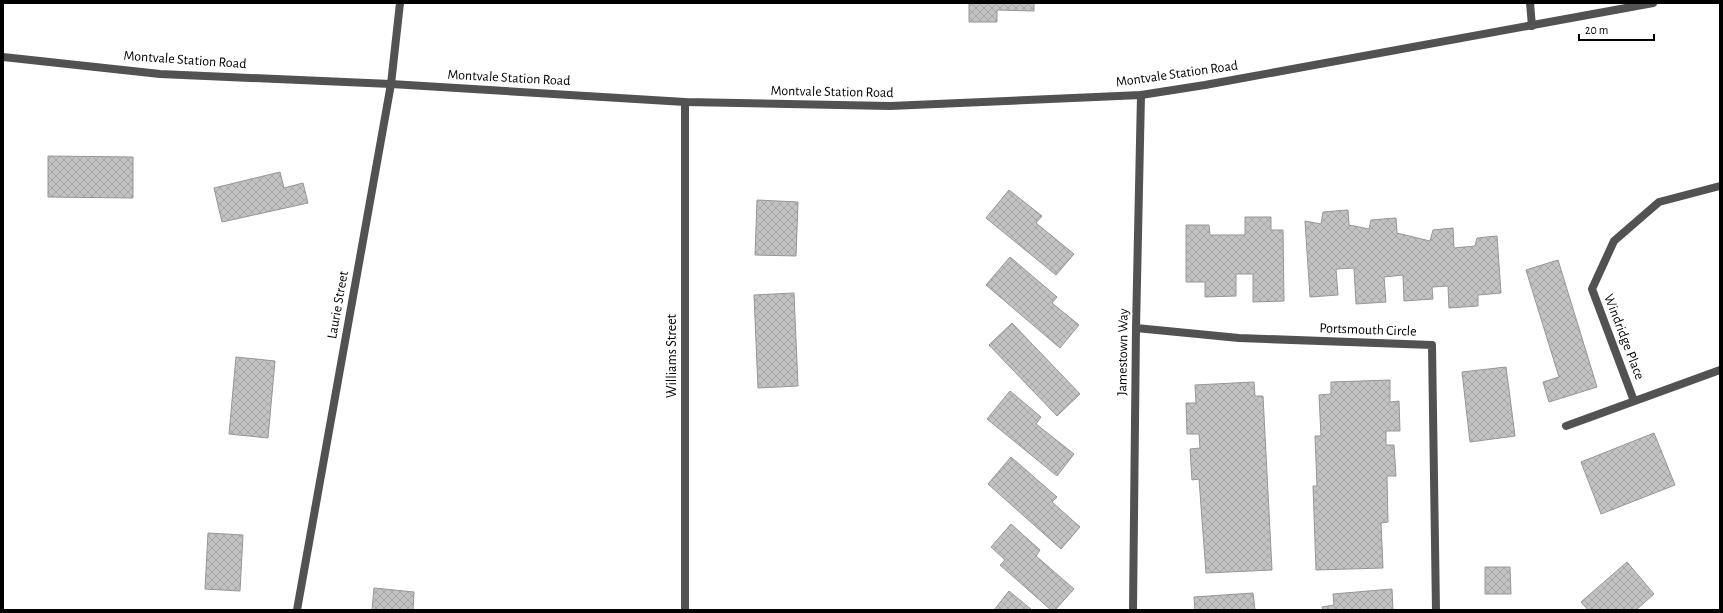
<svg xmlns="http://www.w3.org/2000/svg" width="1723" height="613" font-family="'Alegreya Sans',sans-serif">
<style>
.building{fill:url(#building-cross-hatch);stroke:#969696}
.lines{fill:none;stroke-linecap:round;stroke-linejoin:round}
.minor{stroke:#525252;stroke-width:8}
.tertiary{stroke:#525252;stroke-width:8}
.labels{text-anchor:middle;dominant-baseline:central;stroke-width:4;stroke-linejoin:round;paint-order:stroke}
.street-label{font-size:14px;fill:#000;stroke:#fff}
</style>
<defs>
<pattern id="building-cross-hatch" width="8" height="8" patternUnits="userSpaceOnUse"><rect width="8" height="8" fill="#c2c2c2"/><path d="M0 0l8 8M0 8l8-8" fill="none" stroke="#a5a5a5"/></pattern>
</defs>
<rect width="100%" height="100%" fill="#fff"/>
<path class="building" d="M969,3H1034V11L997,10V22H969Z
M48,156L133,157V198L48,197Z
M280,172L284,188L303,183L308,203L222,222L214,188Z
M1009,190L1042,216L1036,223L1074,254L1056,275L986,218Z
M757,200L798,202L796,256L755,255Z
M1348,210L1349,225L1369,229L1371,220L1396,218L1397,233L1430,241L1433,230L1453,228L1454,248L1475,246L1477,238L1497,236L1501,293L1478,295V306L1449,308L1448,286L1432,287L1433,299L1404,301L1403,275L1384,277L1386,302L1356,304L1354,268L1336,269L1338,295L1310,297L1305,221L1321,224L1323,212Z
M1245,217H1271V230H1283L1284,301L1253,302V274H1236V296L1205,297V282H1186V225H1209L1210,235H1245Z
M1010,257L1057,297L1052,303L1079,325L1060,348L986,285Z
M1558,260L1597,387L1549,402L1543,382L1559,377L1526,270Z
M794,293L798,386L758,388L754,295Z
M1012,323L1080,394L1057,416L989,345Z
M236,357L275,361L268,438L229,434Z
M1506,367L1515,436L1470,442L1462,372Z
M1390,380V402L1399,401L1400,431H1386V445H1394L1396,476H1387L1388,522L1381,523L1383,568L1316,570L1313,486H1317L1315,436H1321L1319,395L1331,394V382Z
M1254,382L1255,396H1263L1272,570L1206,573L1199,479L1192,480L1190,449L1200,448L1199,434H1187L1186,403H1196L1195,385Z
M1010,391L1041,417L1036,424L1074,454L1057,476L987,419Z
M1654,433L1675,485L1601,514L1581,462Z
M1011,457L1057,497L1052,502L1080,527L1061,549L988,484Z
M1011,524L1040,550L1036,556L1074,589L1055,610H1051L1000,565L1005,560L991,547Z
M208,533L243,535L240,591L205,589Z
M1627,562L1654,594L1636,610H1588L1581,602Z
M1485,567H1510L1511,594H1485Z
M374,588L414,592L413,610H372Z
M1392,589L1393,610H1323L1322,607L1334,605L1333,594Z
M1009,591L1032,610H994Z
M1253,593L1255,610H1260H1195L1194,597Z"/>
<g class="lines">
<path class="minor" d="M1530,3L1532,26
M1136,328L1239,338L1432,345L1436,610
M1634,401L1592,289L1614,241L1659,202L1720,186
M1566,426L1720,370
M297,610L391,84L400,3
M685,610V102
M1133,610L1136,328L1141,95"/>
<path class="tertiary" d="M3,57L160,74L391,84L685,102L890,106L1141,95L1205,85L1653,3"/>
</g>
<g class="labels">
<g class="street-label">
<text transform="translate(185 60) rotate(4)">Montvale Station Road</text>
<text transform="translate(1177 74) rotate(-8)">Montvale Station Road</text>
<text transform="translate(509 78) rotate(3)">Montvale Station Road</text>
<text transform="translate(832 92) rotate(1)">Montvale Station Road</text>
<text transform="translate(338 305) rotate(-80)">Laurie Street</text>
<text transform="translate(1368 330) rotate(2)">Portsmouth Circle</text>
<text transform="translate(1624 337) rotate(69)">Windridge Place</text>
<text transform="translate(1123 352) rotate(-89)">Jamestown Way</text>
<text transform="translate(672 356) rotate(-90)">Williams Street</text>
</g>
</g>
<rect width="1723" height="613" fill="none" stroke="#000000" stroke-width="8"/>
<path d="M1579 34v6h75v-6" fill="none" stroke="#000000" stroke-width="2"/>
<text x="1585" y="34" font-size="12" fill="#000000" stroke="#ffffff" stroke-width="3" paint-order="stroke">20 m</text>
</svg>
